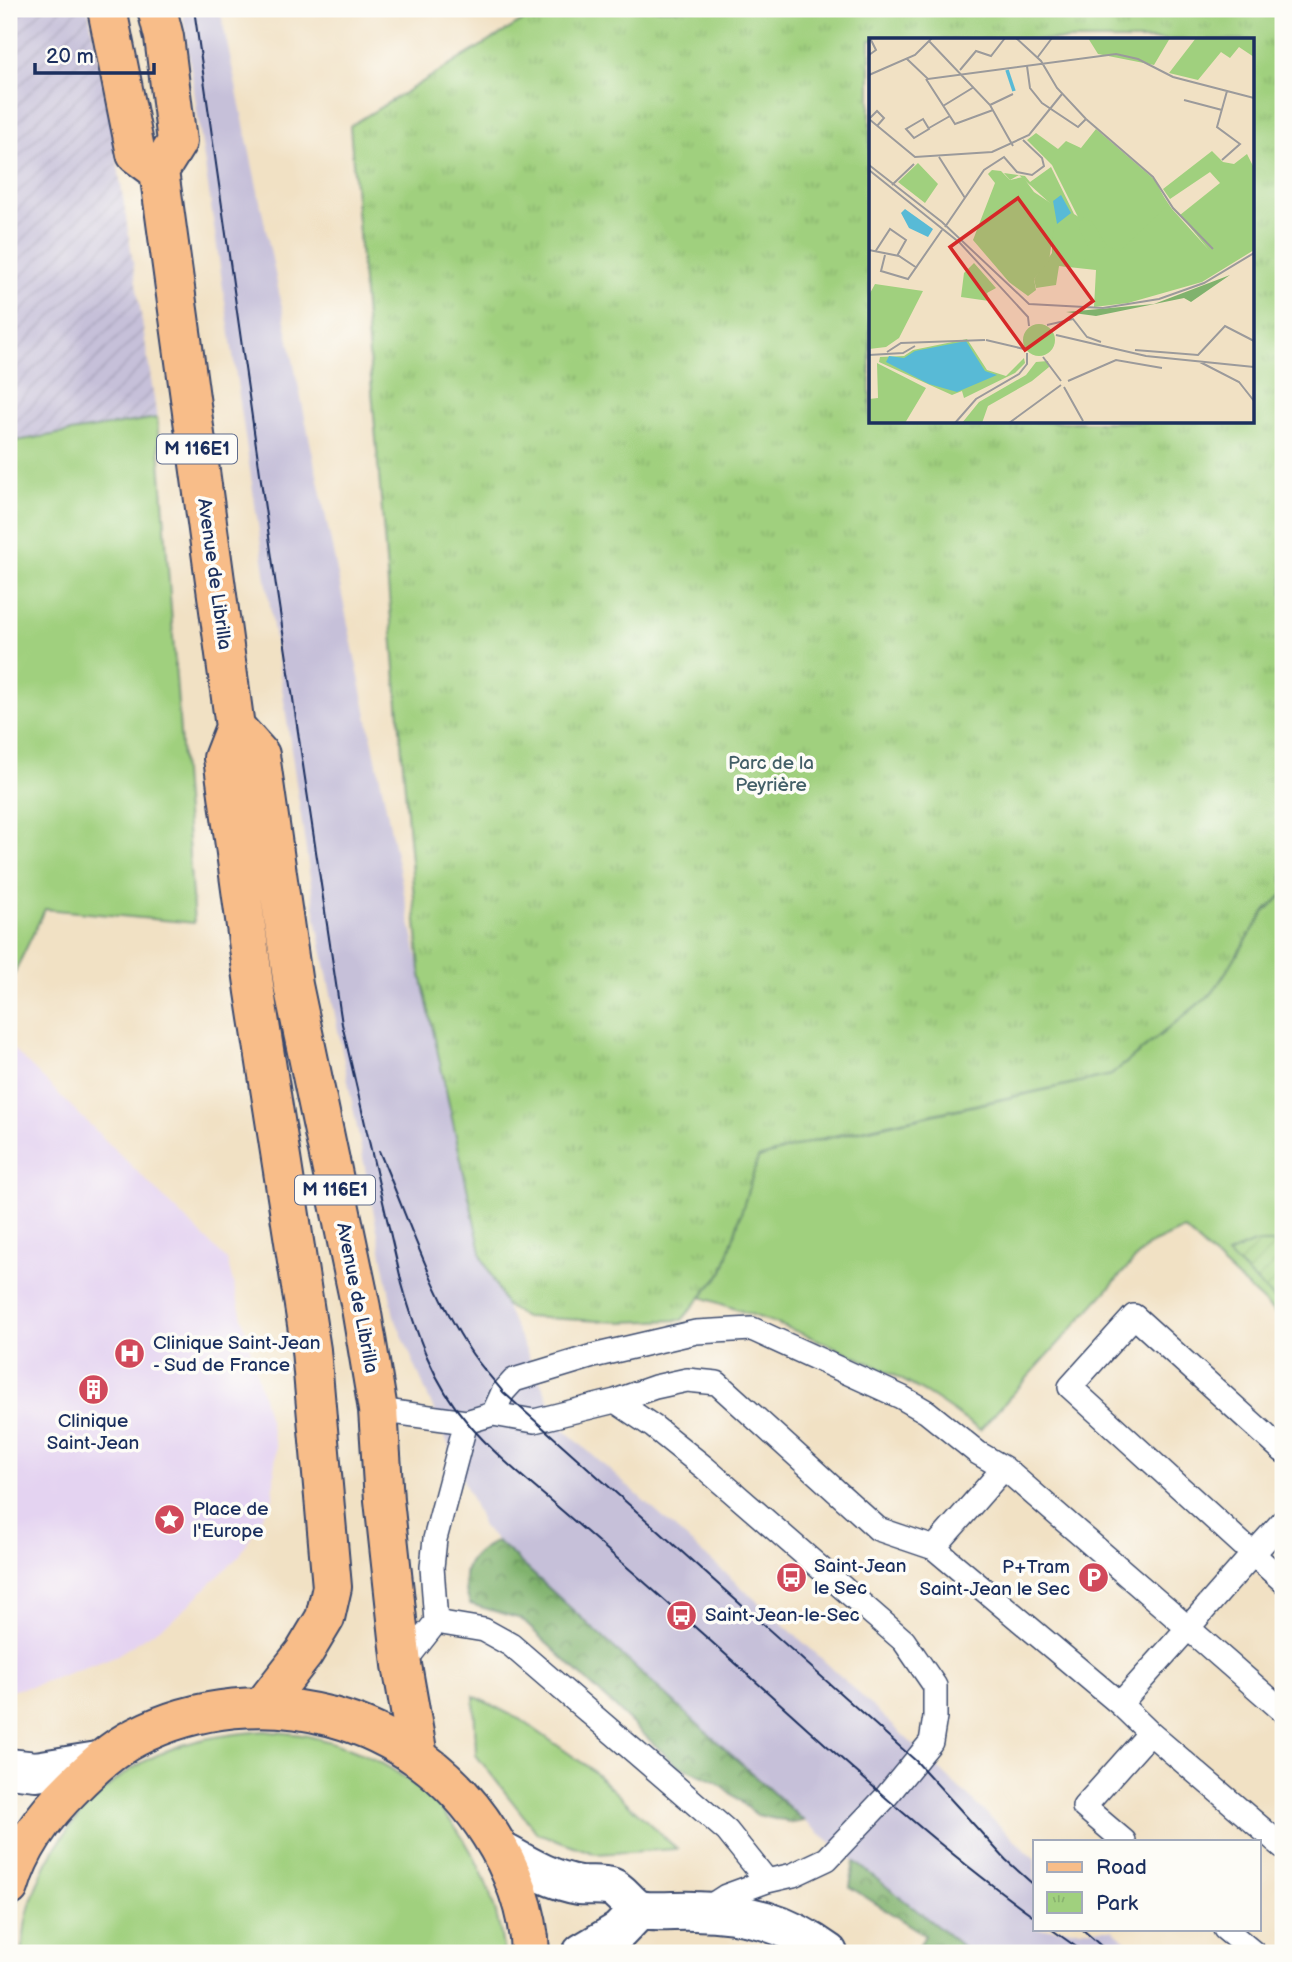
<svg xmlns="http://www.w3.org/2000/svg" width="1292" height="1962" font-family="'Balsamiq Sans',sans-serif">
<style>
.built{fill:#e4d3f1}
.industrial{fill:url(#industrial-furrows)}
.railway{fill:#c6c0d9}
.grass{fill:#a0d07e;stroke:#5e806e;stroke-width:2}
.forest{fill:url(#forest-crowns);stroke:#4e7066;stroke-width:2}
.park{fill:url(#park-tufts);stroke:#5e806e;stroke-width:2;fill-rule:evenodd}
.garden{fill:url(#garden-furrows);stroke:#5e806e;stroke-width:2}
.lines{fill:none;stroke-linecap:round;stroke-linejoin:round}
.lane-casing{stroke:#3b4a6d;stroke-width:26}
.street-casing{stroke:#3b4a6d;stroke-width:42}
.primary-casing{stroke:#3b4a6d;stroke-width:42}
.lane{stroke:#fff;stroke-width:23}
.street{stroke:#fff;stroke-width:38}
.primary{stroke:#f8bd89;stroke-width:38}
.tram{stroke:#1b2f5e;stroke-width:2}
.labels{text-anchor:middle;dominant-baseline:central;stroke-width:7;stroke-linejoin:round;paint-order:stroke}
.shield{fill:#fdfcf7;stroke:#5f6c8c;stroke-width:2}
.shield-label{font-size:18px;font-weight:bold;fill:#1b2f5e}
.street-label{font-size:19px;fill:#1b2f5e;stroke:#fdfcf7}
.park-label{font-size:19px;fill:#435f68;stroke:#fdfcf7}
.poi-label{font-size:19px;fill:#1b2f5e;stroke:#fdfcf7;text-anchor:start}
.inset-river{fill:none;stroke:#58bad6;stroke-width:3.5}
.inset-road{fill:none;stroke:#9b9a9b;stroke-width:2}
.view{fill:#d62828;fill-opacity:0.15;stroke:#d62828;stroke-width:3.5}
.inset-edge{fill:none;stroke:#1b2f5e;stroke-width:3.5}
</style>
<defs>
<pattern id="industrial-furrows" width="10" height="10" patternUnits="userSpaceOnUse" patternTransform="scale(1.75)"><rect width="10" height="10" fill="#c6c0d9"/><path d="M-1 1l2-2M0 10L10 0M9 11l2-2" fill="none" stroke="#aaa5bd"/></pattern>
<pattern id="forest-crowns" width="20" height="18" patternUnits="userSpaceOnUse" patternTransform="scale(1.75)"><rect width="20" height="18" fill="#80b26d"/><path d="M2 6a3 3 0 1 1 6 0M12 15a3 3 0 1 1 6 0" fill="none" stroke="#68915d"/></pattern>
<pattern id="park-tufts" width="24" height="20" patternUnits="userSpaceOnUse" patternTransform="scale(1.75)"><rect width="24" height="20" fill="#a0d07e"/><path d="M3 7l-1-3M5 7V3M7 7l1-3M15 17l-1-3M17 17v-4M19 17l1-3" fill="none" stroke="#89b36f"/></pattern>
<pattern id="garden-furrows" width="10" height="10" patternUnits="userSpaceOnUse" patternTransform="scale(1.75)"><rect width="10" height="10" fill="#a0d07e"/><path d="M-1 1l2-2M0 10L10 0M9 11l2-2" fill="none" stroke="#89b36f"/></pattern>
</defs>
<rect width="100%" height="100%" fill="#fdfcf7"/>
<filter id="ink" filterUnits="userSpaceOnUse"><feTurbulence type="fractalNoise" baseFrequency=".0143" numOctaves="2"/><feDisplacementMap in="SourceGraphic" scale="14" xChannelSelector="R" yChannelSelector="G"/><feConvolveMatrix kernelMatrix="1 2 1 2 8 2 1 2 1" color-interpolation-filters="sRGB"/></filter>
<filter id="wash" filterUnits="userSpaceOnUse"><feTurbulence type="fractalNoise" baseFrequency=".00686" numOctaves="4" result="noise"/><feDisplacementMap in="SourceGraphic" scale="28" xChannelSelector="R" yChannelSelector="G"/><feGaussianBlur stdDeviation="1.57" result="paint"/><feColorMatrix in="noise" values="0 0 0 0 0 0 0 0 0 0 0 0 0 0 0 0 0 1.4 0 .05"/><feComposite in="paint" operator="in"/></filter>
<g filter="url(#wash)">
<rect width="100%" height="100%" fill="#f1e1c4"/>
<path class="built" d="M9,1045L227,1260L276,1447L273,1498L240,1555L174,1619L114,1657L32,1686L9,1691Z
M685,1947L734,1949L746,1953H645Z"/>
<path class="industrial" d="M9,9H88L111,120L157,418L9,442Z"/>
<path class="railway" d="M182,9H220L420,970L482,1256L562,1428L821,1658L1035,1859V1929H1112L1139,1953H971L804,1821L484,1529L394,1316L316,918Z"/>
<path class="grass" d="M157,418L194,923L45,909L9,984V442Z
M1283,895V1320L1184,1229L1147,1246L980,1430C962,1418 945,1405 927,1394C857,1352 778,1323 701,1297L723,1271L758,1158L807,1143L1111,1075L1213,992L1265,911Z
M474,1696L523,1721L588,1767L677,1849L596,1854L537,1833L476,1755Z
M264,1731C279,1733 296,1733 312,1737C424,1764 488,1841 504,1953H22C24,1941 24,1928 27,1916C45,1842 103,1774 174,1748C203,1737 233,1734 264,1731Z"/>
<path class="forest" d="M497,1541L804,1821L793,1823L757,1815L717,1782L675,1764L521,1619L470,1604C458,1572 466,1555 497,1541Z
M854,1861L971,1953H916L925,1935L850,1887Z"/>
<path class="park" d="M542,9H1283V895L1265,911L1213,992L1111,1075L820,1139L758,1158L723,1271L682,1320L620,1322L525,1317L506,1306L482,1257L420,970L350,126ZM870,40H1252V422H870Z"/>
<path class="garden" d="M1254,1243H1283V1307L1227,1254Z"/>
</g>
<g filter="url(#ink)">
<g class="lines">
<defs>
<path id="lane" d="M615,1401L655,1387L687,1380L717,1383L878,1529L934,1548L1120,1704L1188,1628L1004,1468L934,1548
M378,1410L466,1422L493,1414L534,1421L615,1401L654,1427L705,1468L904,1641L935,1686V1717L931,1742L885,1798L827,1859L793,1875L767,1881L726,1896L706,1909
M493,1414L503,1392L514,1380L593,1356L696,1332L752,1329L901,1397L927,1412L978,1453L1004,1468
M1283,1451L1134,1316L1070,1387L1253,1554L1188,1628L1283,1711
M1283,1521L1253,1554L1283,1581
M436,1622L484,1630L511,1645L727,1831L767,1881
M402,1665L436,1622L432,1567L435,1539L466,1422
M1120,1704L1150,1733L1084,1807L1124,1841
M1150,1733L1283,1847
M1225,1929L1254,1953"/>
<path id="street" d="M9,1768L36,1771L98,1761
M501,1851C526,1865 550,1880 579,1885C589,1886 601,1884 611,1887C622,1891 629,1906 640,1910C654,1913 679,1910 694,1911C746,1912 786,1922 828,1953
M582,1953L619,1931L639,1910"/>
<path id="primary" d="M107,9L136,154L159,171
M157,9L164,37L177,142L159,171L235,727L223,758L255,992L311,1350L332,1587L325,1618L304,1653L263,1706
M235,727L260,755L293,985L361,1308L378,1410L384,1500L402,1665L418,1756
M9,1887C20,1848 45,1814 74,1786C93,1767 112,1749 136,1737C261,1673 416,1715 490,1834C512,1868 529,1912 530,1953"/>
</defs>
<use href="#lane" class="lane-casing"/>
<use href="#street" class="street-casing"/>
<use href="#primary" class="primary-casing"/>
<use href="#lane" class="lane"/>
<use href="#street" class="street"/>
<use href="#primary" class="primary"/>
<path class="tram" d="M194,9L276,586L342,1024L402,1284C416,1333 433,1383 467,1422C492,1452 523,1477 552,1502C595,1539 638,1576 680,1614C797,1716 908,1826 1035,1917
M379,1151C408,1218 430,1288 469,1349C479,1365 492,1378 503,1392L916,1761L1006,1860L1035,1886
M1051,1929L1085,1953
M1082,1929L1109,1953"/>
</g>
</g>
<defs>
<symbol id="hospital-disc" viewBox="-11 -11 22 22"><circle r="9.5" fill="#d1495b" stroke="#fdfcf7"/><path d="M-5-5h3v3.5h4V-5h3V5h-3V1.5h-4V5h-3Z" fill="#fff"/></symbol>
<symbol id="building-disc" viewBox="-11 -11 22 22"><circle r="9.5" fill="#d1495b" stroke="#fdfcf7"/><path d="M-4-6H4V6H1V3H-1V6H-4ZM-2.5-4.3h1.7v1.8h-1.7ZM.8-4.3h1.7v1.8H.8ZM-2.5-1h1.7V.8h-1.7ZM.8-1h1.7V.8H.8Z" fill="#fff"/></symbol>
<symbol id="sight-disc" viewBox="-11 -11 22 22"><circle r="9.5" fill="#d1495b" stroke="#fdfcf7"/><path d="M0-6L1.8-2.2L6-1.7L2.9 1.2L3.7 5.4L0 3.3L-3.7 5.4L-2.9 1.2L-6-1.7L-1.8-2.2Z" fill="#fff"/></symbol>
<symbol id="bus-disc" viewBox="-11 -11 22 22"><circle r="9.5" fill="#d1495b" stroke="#fdfcf7"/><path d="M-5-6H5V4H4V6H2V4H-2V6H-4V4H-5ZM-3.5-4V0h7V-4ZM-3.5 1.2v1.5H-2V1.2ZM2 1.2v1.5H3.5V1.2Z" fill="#fff"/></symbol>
<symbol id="parking-disc" viewBox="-11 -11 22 22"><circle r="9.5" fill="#d1495b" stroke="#fdfcf7"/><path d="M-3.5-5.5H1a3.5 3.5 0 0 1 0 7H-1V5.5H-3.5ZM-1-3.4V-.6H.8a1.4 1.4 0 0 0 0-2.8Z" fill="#fff"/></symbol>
</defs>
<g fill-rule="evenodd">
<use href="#hospital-disc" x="112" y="1336" width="35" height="35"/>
<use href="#building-disc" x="76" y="1372" width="35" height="35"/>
<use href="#sight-disc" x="152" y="1502" width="35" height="35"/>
<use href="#bus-disc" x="774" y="1560" width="35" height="35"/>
<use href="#parking-disc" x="1076" y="1560" width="35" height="35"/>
<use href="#bus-disc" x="664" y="1598" width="35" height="35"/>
</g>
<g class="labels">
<g class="shield">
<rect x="157" y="434.5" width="80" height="29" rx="5"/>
<rect x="295" y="1175.5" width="80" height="29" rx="5"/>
</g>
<g class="shield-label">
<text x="197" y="449">M 116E1</text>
<text x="335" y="1190">M 116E1</text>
</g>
<g class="street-label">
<text transform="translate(214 574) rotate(82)">Avenue de Librilla</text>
<text transform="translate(357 1298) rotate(79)">Avenue de Librilla</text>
</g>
<g class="park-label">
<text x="771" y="763">Parc de la<tspan x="771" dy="22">Peyrière</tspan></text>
</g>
<g class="poi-label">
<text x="153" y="1343">Clinique Saint-Jean<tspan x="153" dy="22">- Sud de France</tspan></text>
<text x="93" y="1421" text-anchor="middle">Clinique<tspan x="93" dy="22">Saint-Jean</tspan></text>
<text x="193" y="1509">Place de<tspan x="193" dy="22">l'Europe</tspan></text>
<text x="814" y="1566">Saint-Jean<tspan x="814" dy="22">le Sec</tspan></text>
<text x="1070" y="1567" text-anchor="end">P+Tram<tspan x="1070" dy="22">Saint-Jean le Sec</tspan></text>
<text x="705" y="1615">Saint-Jean-le-Sec</text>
</g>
</g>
<g transform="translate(869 38)">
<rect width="385" height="385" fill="#f1e1c4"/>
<path d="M219,0H301L285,27L229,16ZM327,0H385V19L370,9L361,20L352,14L329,42L300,35ZM343,113L354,124L365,126L378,116L385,130V212L333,244L259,265L225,269L227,232L190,228L187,247L167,250L165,241L183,215V167L150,137L141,142L135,135L156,138L161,144L182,129L205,176L213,181L282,140L303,171L340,212L311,177L351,145L341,134L301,161L294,151ZM49,125L69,146L56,165L29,144ZM105,225L127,250L118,255L120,263L92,259L95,235ZM6,246L54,253L30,300L17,309L0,311V257ZM154 302a16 16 0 1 1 32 0a16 16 0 1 1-32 0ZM98,301L118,332L137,338L155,320L156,325L146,335L95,360L93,353L83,357L10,324L11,319L35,318L44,312ZM179,323L180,329L163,343L119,368L113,385H93L110,364L157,337L167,324ZM8,325L57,350L36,385H0V361L9,360Z" fill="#a0d07e"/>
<path d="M361,237L322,264L315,260L227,278L197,274L285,266Z" fill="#80b26d"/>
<path d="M227,91L286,142L299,167L251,213L238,208L222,182L211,183L183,127L158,102L167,95L189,111L197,103L212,110ZM123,132L132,133L141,142L154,139L165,154L183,166L186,181L180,223L165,241L167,252L159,258L140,244L104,202L126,145L119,136Z" fill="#a0d07e"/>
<path d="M215,179L237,208L204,229L193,228L219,209L210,190Z" fill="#a0d07e"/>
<path d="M192,157L202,175L188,186L184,163ZM36,171L64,191L59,199L40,190L32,175ZM97,303L116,333L128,337L88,354L60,346L17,324L20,318L35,320L46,313Z" fill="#58bad6"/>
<path class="inset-river" d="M138,32L145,53"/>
<path class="inset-road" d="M147,0L172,23L188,50L217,81L284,139L304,170L344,211M60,3L121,67L144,108M0,17L7,12L1,0M168,20L183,0M38,21L59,41L247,16L269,21L304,39L385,60M158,28L161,50L173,65L209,89L217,81M91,32L107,13L122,18L136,0M0,37L46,17L63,0M57,41L86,86L124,72M315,62L353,72M121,67L144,56M74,68L105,49M0,81L46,119L123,114L160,97L193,56M0,81L8,73L15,80L8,88M54,81L60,91L45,100L37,91ZM60,90L81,78M70,119L96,160M353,122L371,106L348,89L358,53M0,127L73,184L160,266L234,270L290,261L335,245L385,215M0,132L91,205L159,279L160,288M23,147L45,126M76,189L115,132L135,119L148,134L163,137L175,128L173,120L154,102M0,212L30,218L48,230M6,214L21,191L37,202L28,218M16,217L12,233L39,241L73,192M178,287L204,281L218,299L232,304M187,297L277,318L385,329M117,302L155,311M266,312L329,317L356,288L385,303M18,314L32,305L116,302M0,317L34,315L46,308M174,319L192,343M331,324L370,344L385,363M199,343L247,322L293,330M195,349L214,383M86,385L107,361L150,336L158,326V315M140,385L192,347"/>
<path class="view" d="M149,160L224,263L156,312L81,209Z"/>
<rect width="385" height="385" class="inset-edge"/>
</g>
<rect width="1292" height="1962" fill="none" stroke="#fdfcf7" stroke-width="35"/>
<rect x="1033" y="1840" width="228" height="91" fill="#fdfcf7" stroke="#a3aaba" stroke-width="2"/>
<rect x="1047" y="1862" width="35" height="10" fill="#f8bd89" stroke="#a3aaba" stroke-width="2"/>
<text x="1096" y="1874" font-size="21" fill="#1b2f5e">Road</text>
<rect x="1047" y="1892" width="35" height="21" fill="url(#park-tufts)" stroke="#a3aaba" stroke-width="2"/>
<text x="1096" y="1910" font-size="21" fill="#1b2f5e">Park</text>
<path d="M35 63v10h119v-10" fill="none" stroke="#1b2f5e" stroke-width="3.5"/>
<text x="46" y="63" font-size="21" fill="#1b2f5e" stroke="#fdfcf7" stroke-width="5" paint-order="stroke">20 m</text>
</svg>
